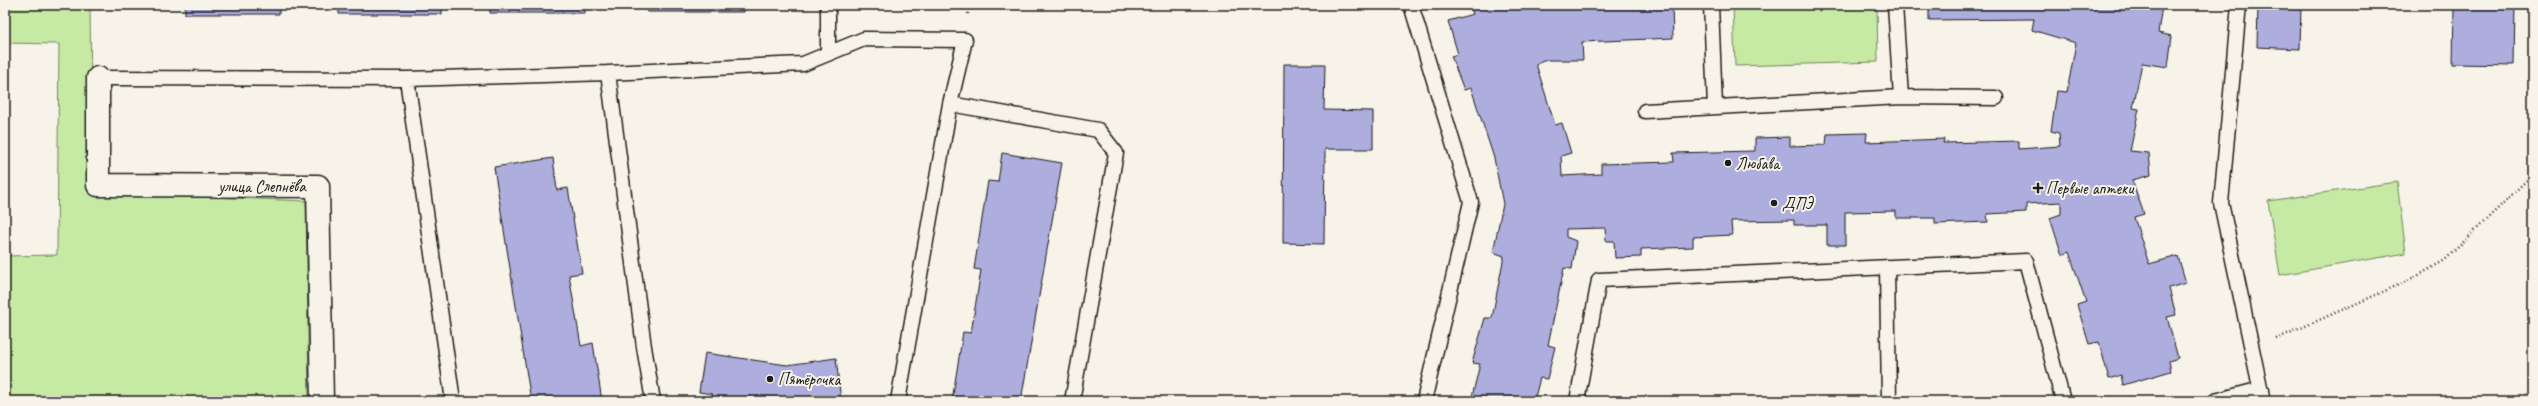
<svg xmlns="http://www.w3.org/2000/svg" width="2538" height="406" font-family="Caveat,sans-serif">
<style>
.green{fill:#c6eaa3;stroke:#718360}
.building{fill:#adadde;stroke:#1c1c1c}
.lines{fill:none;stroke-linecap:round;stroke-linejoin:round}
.service-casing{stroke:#1c1c1c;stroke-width:17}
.minor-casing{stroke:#1c1c1c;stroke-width:25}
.path{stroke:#1c1c1c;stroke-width:2.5;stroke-dasharray:1 3;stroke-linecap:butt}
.service{stroke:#f7f3e8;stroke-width:14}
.minor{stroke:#f7f3e8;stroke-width:22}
.poi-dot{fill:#1c1c1c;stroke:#f7f3e8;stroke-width:1.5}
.labels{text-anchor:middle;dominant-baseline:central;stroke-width:4;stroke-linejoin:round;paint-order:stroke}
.poi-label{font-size:17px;fill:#1c1c1c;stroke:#f7f3e8;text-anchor:start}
.street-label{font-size:17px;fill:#1c1c1c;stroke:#f7f3e8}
</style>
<rect width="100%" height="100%" fill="#f7f3e8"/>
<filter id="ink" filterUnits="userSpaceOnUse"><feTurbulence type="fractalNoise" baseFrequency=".025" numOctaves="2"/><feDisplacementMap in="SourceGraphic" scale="8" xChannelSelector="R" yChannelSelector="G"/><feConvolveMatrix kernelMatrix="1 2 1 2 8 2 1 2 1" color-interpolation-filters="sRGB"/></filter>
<g filter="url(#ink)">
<path class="green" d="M5,5H90L92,192L306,201L309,401H5V256L57,255L59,44L5,43Z
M1733,5H1877L1878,62L1735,66Z
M2397,182L2406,253L2280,275L2268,201Z"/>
<path class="building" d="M185,5H279V14H185Z
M339,5H442V14H339Z
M490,5H585V13H490Z
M647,5H744V12H647Z
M1470,5H1672L1673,38L1582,42L1583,60H1543L1536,64L1555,125L1562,123L1571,153L1561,156L1562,176L1601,174V164L1674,162L1673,153L1755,151V138L1790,137V146L1826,145L1827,134L1867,133L1866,142L1944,139L1943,143L2019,141V149L2060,146L2059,133L2051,131L2057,91L2067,92L2076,43L2032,30L2034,19L1929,20V5L2162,6L2158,33L2172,36L2168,67L2142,63L2133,108L2139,109L2130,151L2149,153L2151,175L2132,180L2144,214L2134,217L2149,264L2178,256L2186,283L2169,288L2176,315L2167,317L2178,358L2169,361L2171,371L2123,385L2121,375L2109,379L2099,342L2089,344L2077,305L2086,302L2069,252L2062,255L2050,218L2061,214V202L2026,204V212L1987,214L1988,222L1935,224V218H1896V211L1845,212V245H1827V225H1794V220L1731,221L1732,235L1693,237V247L1641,249V257L1615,258L1614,241H1606L1605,228L1566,229V237L1576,241L1572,269L1564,268L1548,345L1555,347L1547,379L1540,378L1534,401H1471L1480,364L1472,363L1485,318H1492L1504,256L1493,252L1503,204L1494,158L1471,88L1464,90L1451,56L1458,54L1448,21L1473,14Z
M2258,5H2301L2300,49L2257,47Z
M2454,5H2515L2514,65L2453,64Z
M1284,64H1325L1324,110L1373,111V149H1325L1324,244L1283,243Z
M1002,153L1062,163L1021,401H952L963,332L971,333L981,270L974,269L988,181L998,182Z
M553,158L557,190L568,188L582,273L569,275L581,346L593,343L602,401H531L494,167Z
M705,353L787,365L836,358L841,401H713L712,394L699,392Z"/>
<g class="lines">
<defs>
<path id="service" d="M1411,5L1471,202L1424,401
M1711,5L1715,107
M1895,5L1901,97
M2239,5L2221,203L2263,401
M828,54V5
M608,73L644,347L653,401
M98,78L407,79L608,73L803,64L864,39L965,40L950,104L898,401
M407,79L453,401
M950,104L1098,130L1116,153L1072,401
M1645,111L1901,97L1996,98
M1887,267L1889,401
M1577,401L1599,280L2026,261L2063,401
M2215,401L2261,389"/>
<path id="minor" d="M98,78V185L318,186L322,401"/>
</defs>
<use href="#service" class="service-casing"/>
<use href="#minor" class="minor-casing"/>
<path class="path" d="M968,14L969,5
M2276,339L2412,279L2445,260L2533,174"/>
<use href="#service" class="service"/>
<use href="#minor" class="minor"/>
</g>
</g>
<g class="poi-dot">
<circle cx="1728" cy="163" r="4"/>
<path d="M2036 182h4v4h4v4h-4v4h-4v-4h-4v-4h4z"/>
<circle cx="1774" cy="203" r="4"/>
<circle cx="770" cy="379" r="4"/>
</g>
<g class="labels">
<g class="poi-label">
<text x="1736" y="163">Любава</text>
<text x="2046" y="188">Первые аптеки</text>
<text x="1782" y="203">ДПЭ</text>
<text x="778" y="379">Пятёрочка</text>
</g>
<g class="street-label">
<text x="262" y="186">улица Слепнёва</text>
</g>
</g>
<rect width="2538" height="406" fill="none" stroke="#f7f3e8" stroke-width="20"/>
<rect x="10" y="10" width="2518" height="386" fill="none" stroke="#1c1c1c" stroke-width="1.5" filter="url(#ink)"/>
</svg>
